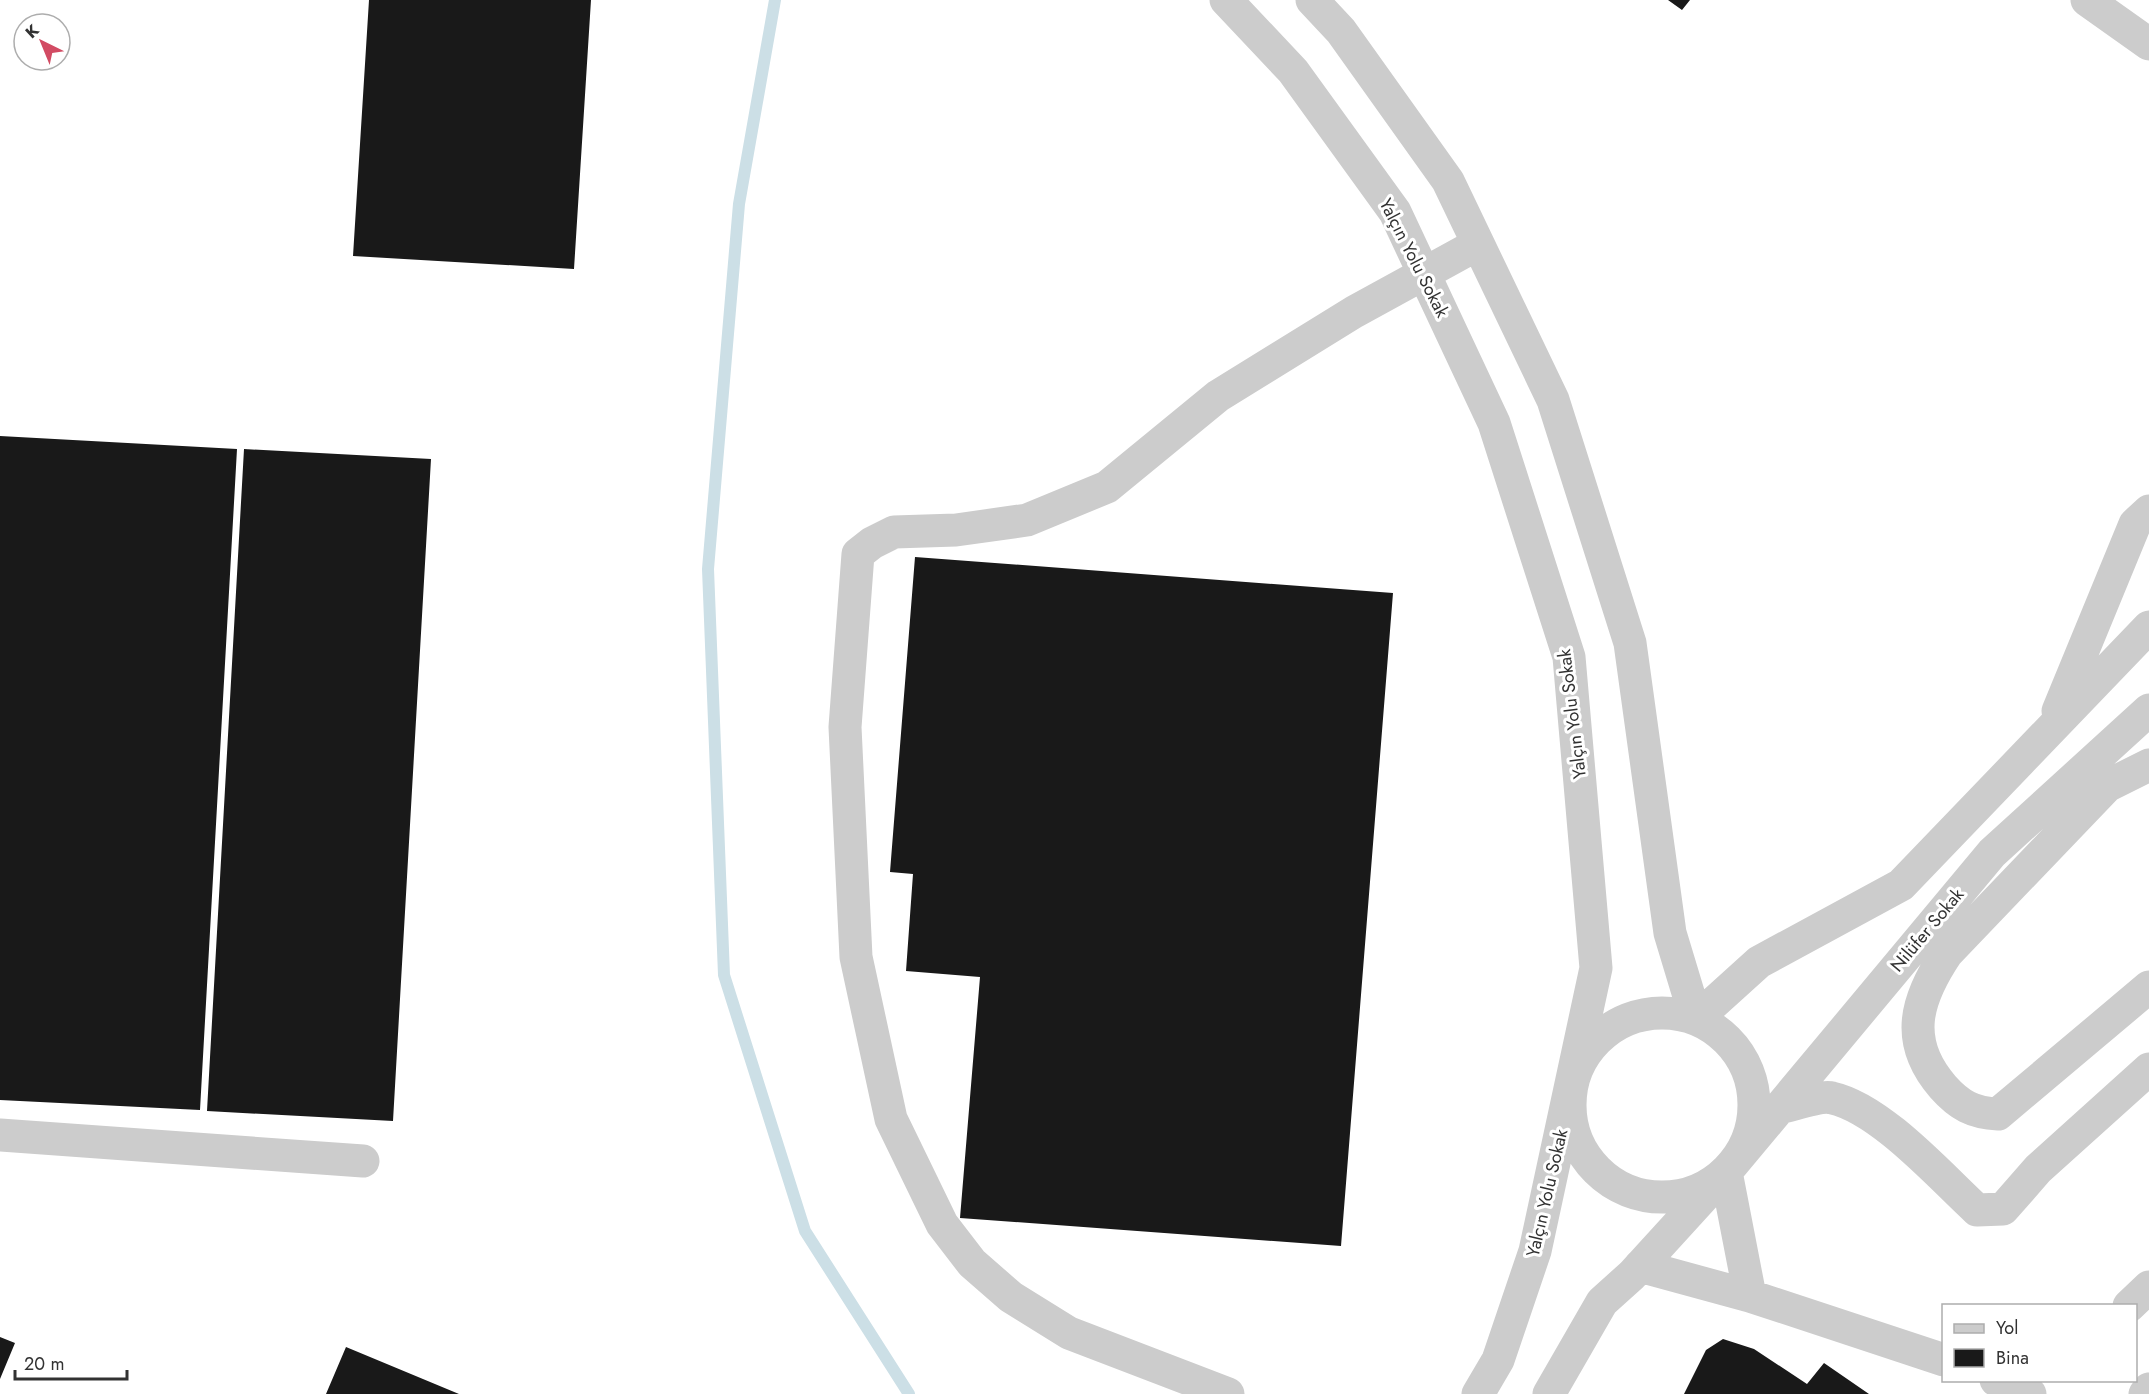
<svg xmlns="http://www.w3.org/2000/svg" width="2149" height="1394" font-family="Jost,sans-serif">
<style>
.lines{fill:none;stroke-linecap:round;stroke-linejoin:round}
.stream{stroke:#ccdfe6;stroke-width:12}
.building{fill:#191919}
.minor{stroke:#ccc;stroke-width:33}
.labels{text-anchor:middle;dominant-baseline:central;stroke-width:6;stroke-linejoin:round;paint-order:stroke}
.street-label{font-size:18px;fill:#323232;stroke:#fff}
</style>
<rect width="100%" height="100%" fill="#fff"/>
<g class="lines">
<path class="stream" d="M775,0L739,204L708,569L724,975L805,1231L909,1394"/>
</g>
<path class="building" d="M369,0H591L574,269L353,256Z
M1668,0H1690L1682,10Z
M0,436L237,449L200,1110L0,1100Z
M244,449L431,459L393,1121L207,1111Z
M915,557L1393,593L1341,1246L960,1218L980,977L906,971L913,874L890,872Z
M0,1337L15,1343L0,1379Z
M1723,1339L1754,1349L1807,1384L1824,1363L1869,1394H1684L1706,1350Z
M346,1347L459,1394H326Z"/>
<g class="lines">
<path class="minor" d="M1226,0L1293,71L1395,212L1494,423L1569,657L1596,968L1535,1251L1498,1360L1478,1394
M1312,0L1341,31L1448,181L1553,400L1630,643L1670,933L1696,1019
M2087,0L2149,44
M2058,711L2135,524L2149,511
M2149,765L2107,786L1947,953C1916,999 1903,1041 1943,1087C1959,1105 1973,1113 1998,1114L2149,987
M1570 1105a92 92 0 1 1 184 0a92 92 0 1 1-184 0Z
M1696,1019L1759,962L1901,885L2149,627
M1778,1108C1791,1106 1821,1095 1832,1098C1881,1109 1940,1176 1977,1210L2003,1209L2038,1169L2149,1069
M0,1135L363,1161
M1726,1172L1750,1296
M1640,1266L1750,1296L1944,1360
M2129,1306L2149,1287
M1996,1380L2030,1394
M1228,1394L1069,1333L1011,1297L972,1263L942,1224L891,1119L856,957L845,727L858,554L872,543L894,532L956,530L1027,520L1107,487L1218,396L1354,312L1478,244
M1549,1394L1602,1302L1632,1275L1726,1172L1992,853L2149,710
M2145,1394L2149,1389"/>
</g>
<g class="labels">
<g class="street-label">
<text transform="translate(1414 258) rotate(63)">Yalçın Yolu Sokak</text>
<text transform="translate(1572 714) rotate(-97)">Yalçın Yolu Sokak</text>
<text transform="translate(1927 930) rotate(-50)">Nilüfer Sokak</text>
<text transform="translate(1547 1193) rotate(-77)">Yalçın Yolu Sokak</text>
</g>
</g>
<rect x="1942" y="1304" width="195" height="78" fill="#ffffff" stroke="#adadad" stroke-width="1.5"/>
<rect x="1954" y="1324" width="30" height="9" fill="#cccccc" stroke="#adadad" stroke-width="1.5"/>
<text x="1996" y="1334" font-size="18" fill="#323232">Yol</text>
<rect x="1954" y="1349" width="30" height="18" fill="#191919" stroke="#adadad" stroke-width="1.5"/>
<text x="1996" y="1364" font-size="18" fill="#323232">Bina</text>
<g transform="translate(42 42) rotate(317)"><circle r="28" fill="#ffffff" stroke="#adadad" stroke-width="1.5"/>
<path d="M0-4.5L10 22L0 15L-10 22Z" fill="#d24b63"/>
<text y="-9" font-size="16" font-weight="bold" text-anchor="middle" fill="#323232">K</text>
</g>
<path d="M15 1370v9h112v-9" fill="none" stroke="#323232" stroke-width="3"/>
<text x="24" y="1370" font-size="18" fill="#323232" stroke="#ffffff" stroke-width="4.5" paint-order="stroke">20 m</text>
</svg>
